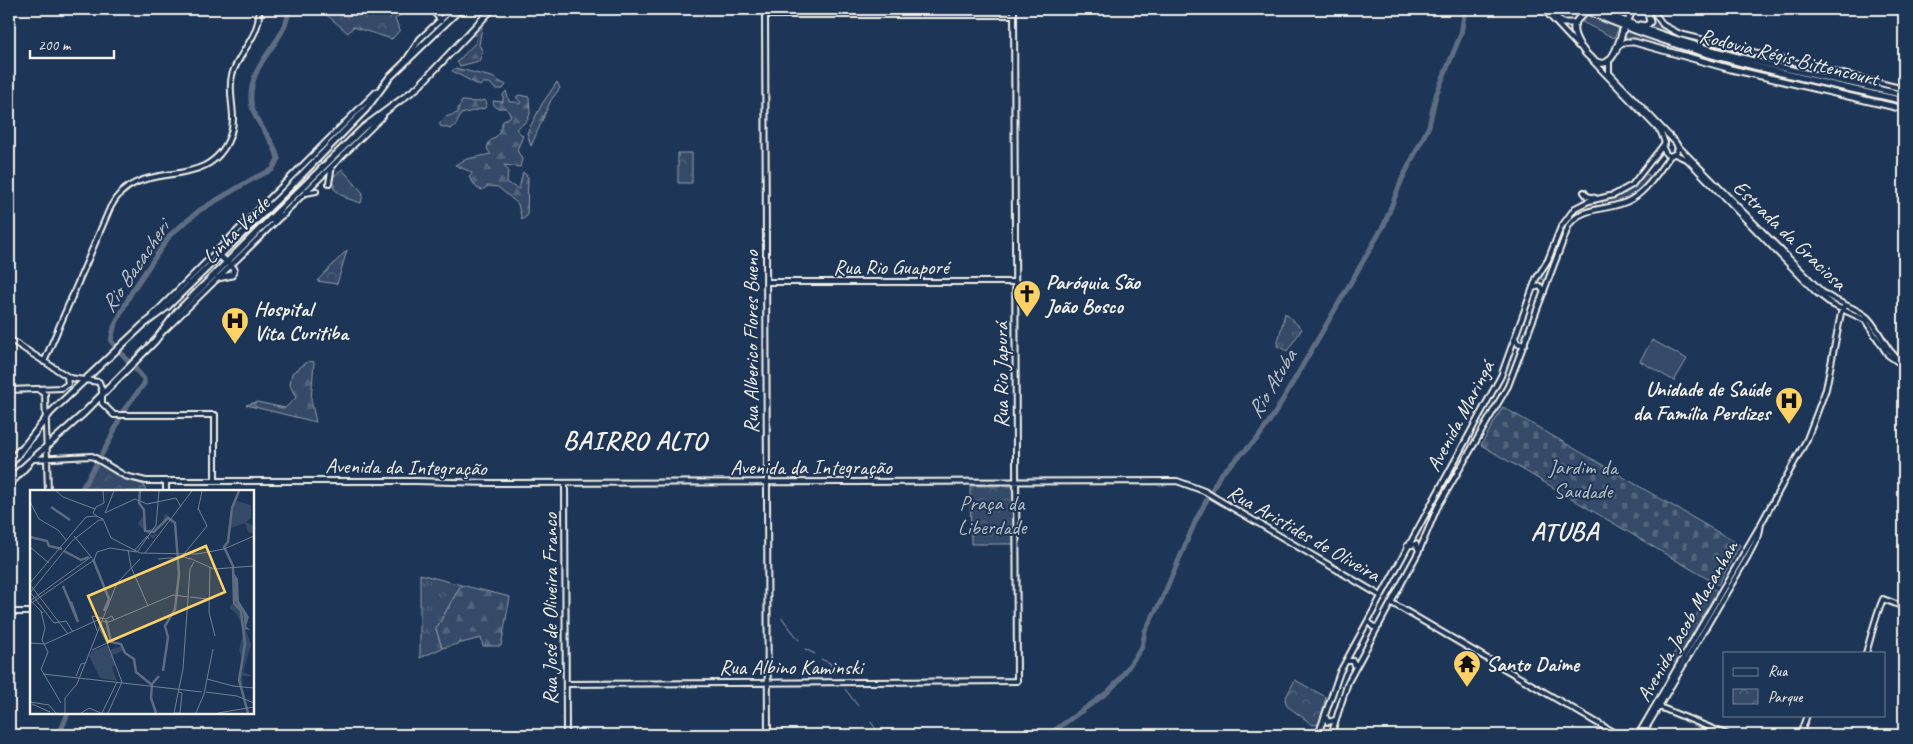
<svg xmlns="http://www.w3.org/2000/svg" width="1913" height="744" font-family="Caveat,sans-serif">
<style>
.grass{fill:url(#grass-tufts);stroke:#949ea8}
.forest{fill:url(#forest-firs);stroke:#949ea8}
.cemetery{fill:url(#cemetery-stones);stroke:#949ea8}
.park{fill:url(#park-crowns);stroke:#949ea8}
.pitch{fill:#354a67;stroke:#949ea8}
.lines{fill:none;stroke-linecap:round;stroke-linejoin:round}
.stream{stroke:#9aa2ab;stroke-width:1}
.river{stroke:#5e6d82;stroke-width:5}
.secondary-casing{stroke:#f4f1e8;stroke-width:8}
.primary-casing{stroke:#f4f1e8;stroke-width:8}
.highway-casing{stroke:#f4f1e8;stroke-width:9}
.secondary{stroke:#1d3557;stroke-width:4}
.primary{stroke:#1d3557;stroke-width:4}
.highway{stroke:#1d3557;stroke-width:5}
.labels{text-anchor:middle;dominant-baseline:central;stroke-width:4;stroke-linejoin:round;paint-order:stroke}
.street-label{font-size:21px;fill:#f4f1e8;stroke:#1d3557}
.poi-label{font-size:21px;font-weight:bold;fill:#f4f1e8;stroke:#1d3557;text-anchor:start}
.park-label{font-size:21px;fill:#bbbfc1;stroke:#1d3557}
.water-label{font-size:22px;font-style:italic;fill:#c0c3c4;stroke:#1d3557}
.district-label{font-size:26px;font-weight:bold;letter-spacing:1px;fill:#f4f1e8;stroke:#1d3557}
.inset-river{fill:none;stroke:#5e6d82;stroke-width:2.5}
.inset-road{fill:none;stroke:#738091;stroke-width:1}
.view{fill:#ffd166;fill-opacity:0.15;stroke:#ffd166;stroke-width:2.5}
.inset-edge{fill:none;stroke:#f4f1e8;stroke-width:2.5}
</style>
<defs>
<pattern id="grass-tufts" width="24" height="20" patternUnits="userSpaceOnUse" patternTransform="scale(1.25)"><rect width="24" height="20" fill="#354a67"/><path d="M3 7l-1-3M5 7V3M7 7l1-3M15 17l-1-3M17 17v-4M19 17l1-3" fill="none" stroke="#53657d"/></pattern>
<pattern id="forest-firs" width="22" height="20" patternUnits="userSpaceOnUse" patternTransform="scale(1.25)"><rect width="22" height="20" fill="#354a67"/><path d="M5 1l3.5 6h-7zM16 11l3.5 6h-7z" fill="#53657d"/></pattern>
<pattern id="cemetery-stones" width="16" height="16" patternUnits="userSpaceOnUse" patternTransform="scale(1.25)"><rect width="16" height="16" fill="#354a67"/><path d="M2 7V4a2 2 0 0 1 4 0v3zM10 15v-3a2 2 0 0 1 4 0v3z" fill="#53657d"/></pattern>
<pattern id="park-crowns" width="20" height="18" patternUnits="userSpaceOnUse" patternTransform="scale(1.25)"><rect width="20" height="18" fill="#354a67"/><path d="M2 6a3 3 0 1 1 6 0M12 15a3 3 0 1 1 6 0" fill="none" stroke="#53657d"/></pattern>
</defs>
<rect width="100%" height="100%" fill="#1d3557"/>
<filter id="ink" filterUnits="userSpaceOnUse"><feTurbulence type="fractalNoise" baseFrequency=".02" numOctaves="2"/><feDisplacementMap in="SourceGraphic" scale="10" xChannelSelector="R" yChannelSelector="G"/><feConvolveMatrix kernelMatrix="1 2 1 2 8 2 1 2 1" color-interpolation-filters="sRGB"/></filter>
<g filter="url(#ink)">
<path class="grass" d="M1649,9L1659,24L1675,34L1741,52L1740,54L1686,40L1647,27L1652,17Z
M1587,14L1619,28L1614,38L1582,22Z
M1626,31L1709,58L1720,65L1623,38Z
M1722,61L1860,94H1846L1730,67Z
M1645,174L1649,175L1650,178C1636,194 1624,201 1603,206L1602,200L1626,193Z
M1595,201L1596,206L1579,211L1566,223L1545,280L1539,278C1541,272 1546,267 1549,261C1560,238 1565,207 1595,201Z
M1285,313L1302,329L1287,351L1277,346Z
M420,574L461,585L436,629L442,648L420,658Z"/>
<path class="forest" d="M478,26L482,27L479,45L483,52L479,61L460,66L457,62L476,42L475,33Z
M455,68L492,77L506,85L503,89H495L490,83H483L480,86L454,72L452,71Z
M557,82L560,88L551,100L531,146L527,133L542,104Z
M506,91L509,102H516L519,104L521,103L516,97L519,95L529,97L530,114L527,121L516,129L523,136L517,150L522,159L520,167L504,165L508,170L507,183L519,189L523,172L528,177L527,216L522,220L518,204L498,187L488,186L482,190L477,188L469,177L472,174L471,172L455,165L467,159L491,154L487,149L489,142L498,135L503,121L511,116L506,108H497L494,105L493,101L503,102V95Z
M485,100L487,104L485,108L461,114L456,125L451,129L440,126V122L445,117L458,113V109L462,101L476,102Z
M309,361L314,362L311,400L316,422L246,405L257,402L285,408L296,398L290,385L292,373Z
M461,585L510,597L501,646H483L481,638L442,648L436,629Z"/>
<path class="cemetery" d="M1503,407L1740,545L1718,585L1481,445Z"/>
<path class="park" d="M320,9H395L400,15L395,19L400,30L392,39L353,27L348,33Z
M678,153H692V183H678Z
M342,169L363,193L361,203L346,198L334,189L332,178Z
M347,250L337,284L317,281Z
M98,461L123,478L144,485L146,491L83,492Z
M970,486H1013L1014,544H971Z
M1712,588L1717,591L1676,663L1670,660Z
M1295,680L1326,697L1319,724L1313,725L1287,706L1285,699Z"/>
<path class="pitch" d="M1652,340L1687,359L1674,381L1640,361Z"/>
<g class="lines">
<path class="stream" d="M782,618L799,640
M805,649L815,654
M821,659L830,663L834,673
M845,689L858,706
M871,722L880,735"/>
<path class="river" d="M80,492L110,440L123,411L144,384V379L111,341L114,327L131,293L170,235L200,210L256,177L272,170L278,159C274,137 252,122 251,100C249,60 286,44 289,9
M59,735L68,713
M1048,735L1108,692L1120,679L1142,647L1145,631L1162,599L1196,520L1220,475L1258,438L1275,413L1384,225L1402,179L1429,126L1436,95L1461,34L1465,9"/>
<defs>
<path id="secondary" d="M432,9L441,21
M765,9L768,735
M1410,9H1474
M1535,9L1547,13
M1652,9L1663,25L1680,34L1904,89
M765,15H1014
M406,60L420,39L452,9
M1677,145L1821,291C1835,303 1855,306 1868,318C1882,333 1886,353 1904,363
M1675,154L1688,160L1816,292L1833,305L1865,320L1888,355L1904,366
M329,183L332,166
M306,193L316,191
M766,282H1016
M153,315L376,92
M165,330L383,116
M9,339L70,378L99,382L102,390V403L114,415H215V481
M44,362L110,208C137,153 207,197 230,136C238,115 227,96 232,75C239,51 261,36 259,9
M9,390L62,388L68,384L67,377
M39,390L45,394L48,492
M34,459L92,456L125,476L146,481H416L489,483L1177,481L1204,491L1381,596
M9,461L19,450
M565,483L566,735
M9,486L29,464
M166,492V481
M1392,603L1618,735
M9,612H31
M1866,653C1872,634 1875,617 1883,599L1904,607
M566,684L1017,681L1014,9
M1657,706L1728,735
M1638,735L1762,522L1807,439L1826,389L1841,313L1844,306
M1642,735L1747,558L1759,535L1761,524
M1800,735L1807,715"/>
<path id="primary" d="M1547,13L1578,46
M1593,61L1661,132L1665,143
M1609,61V73L1676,143L1678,148L1676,153L1670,156L1666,154L1663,148
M1584,192L1587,196L1595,198
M1533,288L1540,286L1544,292
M1515,338L1518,344L1525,343
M1407,546L1416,544L1419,551
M1368,621L1373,627L1379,626
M1346,661H1353L1356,667
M1325,716L1328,722L1335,720
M1318,735L1340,672L1501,376L1536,279L1548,260L1561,227L1575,208L1589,201L1614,195L1632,185L1665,143
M1331,735L1348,682L1419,551L1437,508L1508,386L1569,225C1583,204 1612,212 1632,199C1648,189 1659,171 1670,156"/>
<path id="highway" d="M1549,9L1562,23H1575
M1583,9C1685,55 1795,76 1904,101
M1596,9C1693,53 1801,71 1904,95
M1584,13C1580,17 1575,21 1574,26C1571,39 1594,70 1607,62C1616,56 1620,39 1623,30
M1629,18L1633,9
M1640,25L1646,26L1650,22L1647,9
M1617,46L1626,42H1634L1731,69L1904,109
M272,220L284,214
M216,252L234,269L232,275L218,278
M9,466L51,412L143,325L167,307L283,194L366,109L389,78L460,9
M9,480L82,415L155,341L177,312L265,224L363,128L418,87L492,9"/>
</defs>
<use href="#secondary" class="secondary-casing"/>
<use href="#primary" class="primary-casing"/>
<use href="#highway" class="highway-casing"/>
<use href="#secondary" class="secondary"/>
<use href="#primary" class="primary"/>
<use href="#highway" class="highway"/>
</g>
</g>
<defs>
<symbol id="church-pin" viewBox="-11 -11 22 30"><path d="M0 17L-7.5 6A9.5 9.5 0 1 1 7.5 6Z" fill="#ffd166" stroke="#1d3557"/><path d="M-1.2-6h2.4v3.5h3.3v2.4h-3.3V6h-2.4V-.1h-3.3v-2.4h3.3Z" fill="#111"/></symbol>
<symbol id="hospital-pin" viewBox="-11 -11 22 30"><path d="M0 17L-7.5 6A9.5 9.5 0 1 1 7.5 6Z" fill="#ffd166" stroke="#1d3557"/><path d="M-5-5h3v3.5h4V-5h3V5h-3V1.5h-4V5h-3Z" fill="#111"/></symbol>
<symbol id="temple-pin" viewBox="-11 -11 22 30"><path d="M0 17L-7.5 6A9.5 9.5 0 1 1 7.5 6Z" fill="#ffd166" stroke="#1d3557"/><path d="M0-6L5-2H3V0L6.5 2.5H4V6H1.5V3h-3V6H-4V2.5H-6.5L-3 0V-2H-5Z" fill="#111"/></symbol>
</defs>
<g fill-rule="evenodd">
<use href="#church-pin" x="1011" y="278" width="32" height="43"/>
<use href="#hospital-pin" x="219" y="305" width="32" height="43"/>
<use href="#hospital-pin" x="1773" y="385" width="32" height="43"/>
<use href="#temple-pin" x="1451" y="648" width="32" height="43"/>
</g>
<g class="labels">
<g class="street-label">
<text transform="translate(1789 57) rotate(14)">Rodovia Régis Bittencourt</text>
<text transform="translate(236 230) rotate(-45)">Linha Verde</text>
<text transform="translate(1790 235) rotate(44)">Estrada da Graciosa</text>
<text x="891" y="267">Rua Rio Guaporé</text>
<text transform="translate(751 342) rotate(-90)">Rua Alberico Flores Bueno</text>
<text transform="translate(1001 375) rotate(-90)">Rua Rio Japurá</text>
<text transform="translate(1460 416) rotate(-62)">Avenida Maringá</text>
<text transform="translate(406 467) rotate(1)">Avenida da Integração</text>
<text x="811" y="467">Avenida da Integração</text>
<text transform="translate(1304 533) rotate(30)">Rua Aristides de Oliveira</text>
<text transform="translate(550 609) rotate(-90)">Rua José de Oliveira Franco</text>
<text transform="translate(1687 621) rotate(-60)">Avenida Jacob Macanhan</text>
<text x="791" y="667">Rua Albino Kaminski</text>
</g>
<g class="poi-label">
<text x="1046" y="282">Paróquia São<tspan x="1046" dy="24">João Bosco</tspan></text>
<text x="254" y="309">Hospital<tspan x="254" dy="24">Vita Curitiba</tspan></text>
<text x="1770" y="389" text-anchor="end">Unidade de Saúde<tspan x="1770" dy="24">da Família Perdizes</tspan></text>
<text x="1486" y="664">Santo Daime</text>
</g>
<g class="park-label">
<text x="1583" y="467">Jardim da<tspan x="1583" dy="24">Saudade</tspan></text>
<text x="992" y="503">Praça da<tspan x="992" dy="24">Liberdade</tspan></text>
</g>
<g class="water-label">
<text transform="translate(135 267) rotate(-56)">Rio Bacacheri</text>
<text transform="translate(1272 384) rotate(-59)">Rio Atuba</text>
</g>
<g class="district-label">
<text x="635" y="440">BAIRRO ALTO</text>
<text x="1565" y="531">ATUBA</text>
</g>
</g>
<g transform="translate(30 490)">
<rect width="224" height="224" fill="#1d3557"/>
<path d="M207,11L221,15V28L216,32L224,36V44L218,42L215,33L198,39L202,16Z" fill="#354a67"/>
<path d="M114,24L117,41L132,33L135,24L140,27L122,42L120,45L128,44L123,49L108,34ZM205,105L221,155L213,182L223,186H212L213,196L209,192L212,169L209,160L214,140L206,123L199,117L203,114Z" fill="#354a67"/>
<path d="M77,155L80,160L92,156L94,160L83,165L85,175L82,177L87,191L70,188L59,166L62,161Z" fill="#354a67"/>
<path d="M204,83L208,89L209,111L219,127L216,136L220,140L215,139L213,123L205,111Z" fill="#5e6d82"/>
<path class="inset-river" d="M110,1L109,13L114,20L115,41L124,42L138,28L145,33L149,84L145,119L135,136L138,147L133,181M209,1L202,18L198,52L194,57L203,76L204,113L211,121L215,154L209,190L218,223M21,17L40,30M0,47L17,51L19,56L32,59M34,61L51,70L59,67M63,69L79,109L74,121M33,96L48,132M41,112L48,132M76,130L81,152L91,154L95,163L104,169L106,182L122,195M126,223L121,208L122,194L129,186"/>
<path class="inset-road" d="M26,1L33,7L65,19M0,12L9,29L28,40L37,51M168,20L172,1M75,23L105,9L117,14L146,8L151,17M75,23L84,1M66,26L73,29L81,48L110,63L167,64L194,59L224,46M68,27L63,23L66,17L74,13L73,1M44,46L62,68M0,57L19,73M98,60L101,77M104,61L117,46L119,49M115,63L162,1M154,64L177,36L168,18M159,68L184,79L224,76M128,69L154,67L160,69M101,77L118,116M0,93L56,27L66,26M2,97L38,144M0,102L24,133L36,131L43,142M0,103L42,51L69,30H73M160,107L178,109M0,111L61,67M1,111L13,123M0,114L64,70L67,62L80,58L107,62L126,35L129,1M11,121L15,138L12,150L18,162L11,179L31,213M179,122L180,77M179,122L185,146M72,131L79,132L143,105L159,107M70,139L77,153M67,141L62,126L76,129L82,126L84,130M0,153L15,154L72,128M62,160L77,153L92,192L78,223M13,184L172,202M46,186L51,174L55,173M177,189L203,196M203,196L224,198M176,202L207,206L224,213M0,212L19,215L26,223M2,214L20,222M35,223V208L47,194L87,93L110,69M51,223L59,218L71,223M72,223L87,192M144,223L153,179L160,79L164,72M144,223H150L152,203L149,202M166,223L174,204L183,159M188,223L224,217"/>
<path class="view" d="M176,56L195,102L78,152L58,106Z"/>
<rect width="224" height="224" class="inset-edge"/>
</g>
<rect width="1913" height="744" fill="none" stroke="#1d3557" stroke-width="30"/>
<rect x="15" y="15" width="1883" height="714" fill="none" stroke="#f4f1e8" stroke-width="2" filter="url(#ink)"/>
<rect x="1723" y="652" width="162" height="65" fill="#1d3557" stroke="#738091"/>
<rect x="1733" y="668" width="25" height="8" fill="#1d3557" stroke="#738091"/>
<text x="1768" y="676" font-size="15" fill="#f4f1e8">Rua</text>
<rect x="1733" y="689" width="25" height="15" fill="url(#park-crowns)" stroke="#738091"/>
<text x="1768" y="702" font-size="15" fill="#f4f1e8">Parque</text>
<path d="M30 50v8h84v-8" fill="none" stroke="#f4f1e8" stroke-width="2.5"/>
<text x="38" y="50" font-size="15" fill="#f4f1e8" stroke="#1d3557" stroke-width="4" paint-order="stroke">200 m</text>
</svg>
